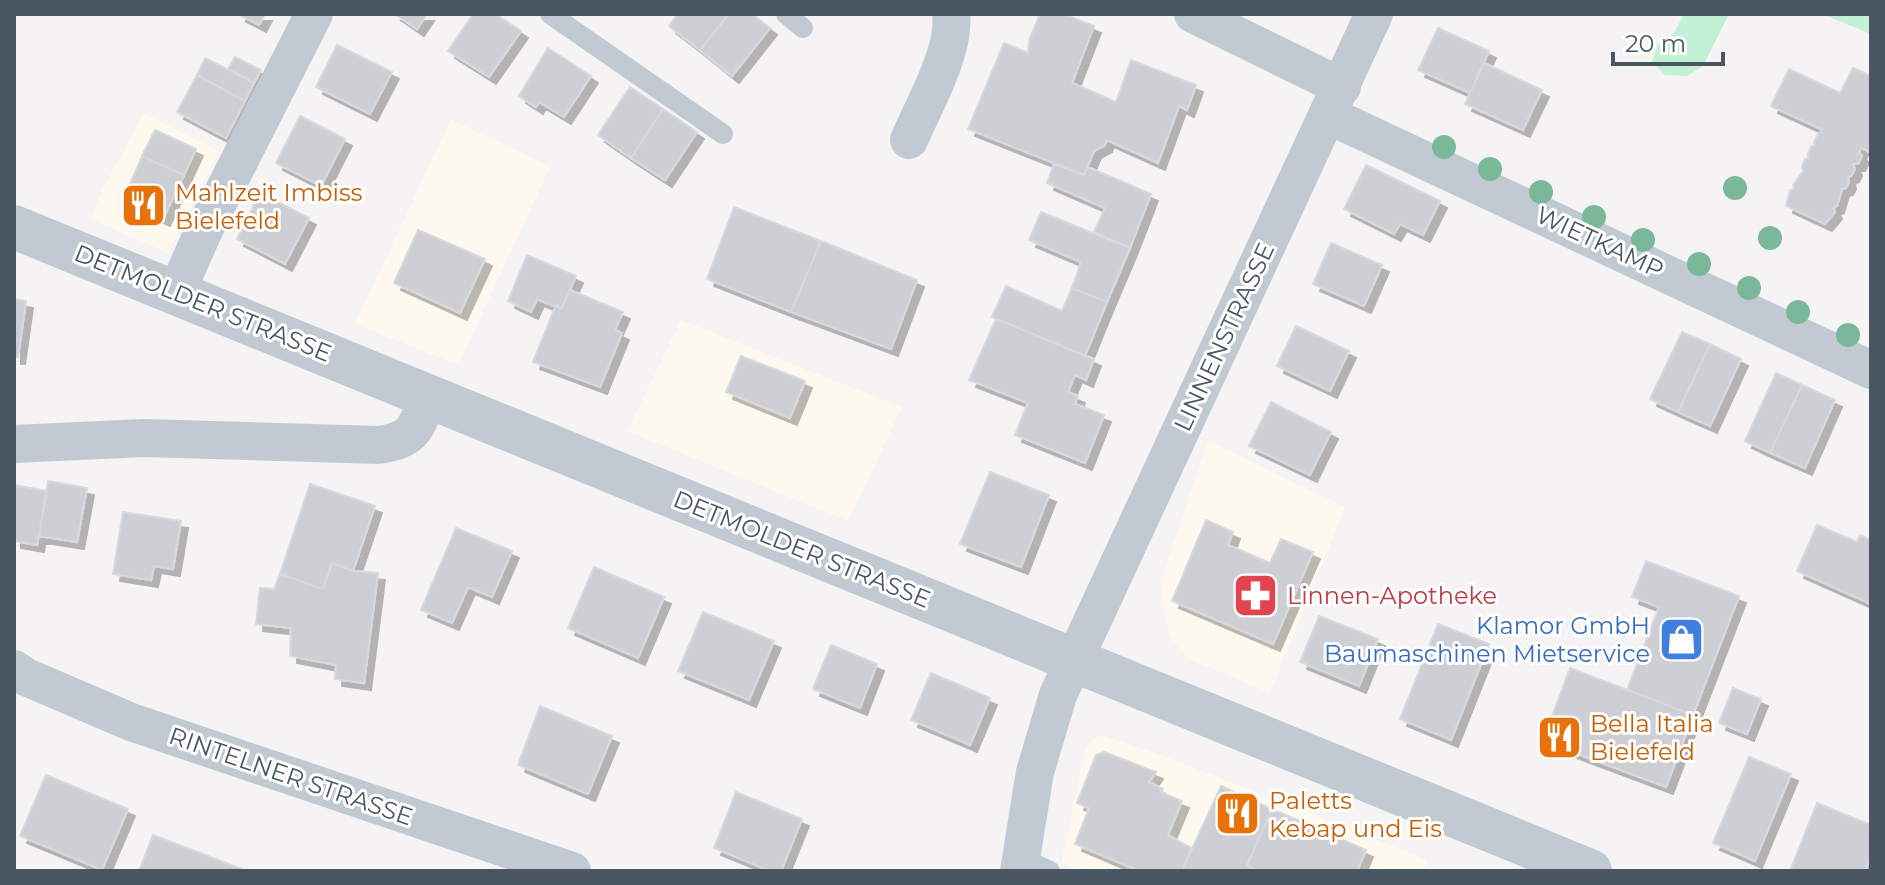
<svg xmlns="http://www.w3.org/2000/svg" width="1885" height="885" font-family="Montserrat,sans-serif">
<style>
.commercial{fill:#fdf9ef}
.green{fill:#c3f1d5}
.building{fill:#cdcfd5;stroke:#d7d9de;stroke-width:2;filter:url(#shadow)}
.lines{fill:none;stroke-linecap:round;stroke-linejoin:round}
.service{stroke:#c1cad2;stroke-width:20}
.minor{stroke:#c1cad2;stroke-width:38}
.tertiary{stroke:#c1cad2;stroke-width:44}
.tree{fill:#7bb799}
.labels{text-anchor:middle;dominant-baseline:central;stroke-width:6;stroke-linejoin:round;paint-order:stroke}
.food-label{font-size:24px;fill:#c56008;stroke:#fff;text-anchor:start}
.street-label{font-size:24px;fill:#4a5661;stroke:#fff}
.health-label{font-size:24px;fill:#be3a42;stroke:#fff;text-anchor:start}
.shop-label{font-size:24px;fill:#366cbe;stroke:#fff;text-anchor:end}
</style>
<defs>
<filter id="shadow"><feDropShadow dx="7" dy="7" stdDeviation="0" flood-color="#0004"/></filter>
</defs>
<rect width="100%" height="100%" fill="#f5f3f3"/>
<path class="commercial" d="M144,113L220,151L168,253L90,219L102,190Z
M451,119L550,167L458,365L355,324Z
M681,320L902,407L848,521L627,431Z
M1208,441L1345,507L1270,693L1187,658L1173,641L1164,618L1161,591L1165,568Z
M1100,735L1169,758L1428,860L1423,871H1081L1061,863L1086,748L1093,739Z"/>
<path class="green" d="M1684,14H1729L1703,66L1687,76L1665,75L1652,62L1658,45L1674,33Z
M1822,14H1871V34Z"/>
<path class="building" d="M238,14H265L259,25Z
M395,14H427L417,29Z
M473,14H495L521,31L489,77L448,51Z
M678,14H729L700,50L669,26Z
M729,14H752L770,28L732,76L700,50Z
M1040,14H1064L1094,26L1072,83L1116,102L1131,60L1196,85L1187,110L1179,106L1158,163L1107,140L1105,145L1094,151L1084,175L968,129L1004,43L1028,53L1029,40Z
M1438,28L1489,51L1470,93L1418,70Z
M337,45L392,72L370,114L316,87Z
M548,48L591,76L564,117L539,102L536,107L519,96Z
M235,57L261,70L254,83L228,69Z
M205,58L254,83L245,101L197,75Z
M1484,63L1542,90L1523,130L1465,104Z
M1853,68L1871,76V153L1861,148L1859,153L1862,156L1858,164H1853L1855,169L1852,175L1848,177L1849,182L1846,188L1842,189L1837,206L1833,208L1835,212L1825,224L1786,206L1790,190L1794,189L1793,185L1803,171L1802,167L1805,159L1809,158L1808,154L1811,146H1815L1814,142L1818,134L1823,130L1771,106L1789,69L1840,93Z
M197,75L245,101L226,138L177,112Z
M630,87L663,109L631,158L598,135Z
M663,109L697,132L665,180L631,158Z
M300,116L345,139L321,186L276,163Z
M155,130L196,149L184,175L142,156Z
M142,156L184,175L163,219L123,201Z
M1054,164L1084,175L1088,167L1151,194L1130,248L1094,232L1105,208L1047,183Z
M1366,165L1440,201L1423,235L1400,224L1394,234L1344,209Z
M260,193L309,218L285,264L237,239Z
M734,207L821,241L791,312L707,279Z
M1041,212L1130,248L1107,302L1072,288L1081,262L1029,240Z
M418,230L485,259L460,313L394,283Z
M821,241L917,280L891,349L791,312Z
M1331,243L1382,265L1364,306L1313,284Z
M527,255L576,276L561,309L537,299L531,312L508,301Z
M1006,286L1062,311L1072,288L1107,302L1085,356L992,317Z
M570,290L623,312L615,330L622,333L600,387L533,362L556,305L561,309Z
M14,299L26,301L18,357H14Z
M996,319L1094,359L1086,380L1075,375L1068,392L1078,396L1075,404L1104,415L1085,463L1015,435L1028,403L969,380Z
M1296,326L1349,351L1330,391L1277,366Z
M1682,332L1710,344L1678,412L1650,399Z
M1710,344L1741,359L1710,426L1678,412Z
M741,356L805,381L790,418L726,392Z
M1776,373L1802,385L1770,453L1745,441Z
M1802,385L1835,400L1805,468L1770,453Z
M1271,402L1331,432L1310,475L1249,446Z
M990,472L1049,495L1021,567L960,544Z
M48,481L87,488L77,542L39,536Z
M310,484L375,506L353,571L332,563L323,589L280,574Z
M14,485L47,491L37,545L14,541Z
M123,512L181,521L173,569L154,566L151,580L113,574Z
M1206,520L1233,532L1228,545L1270,563L1281,539L1313,552L1273,644L1172,601Z
M1817,525L1857,542L1860,535L1871,540V604L1797,571Z
M456,528L512,551L492,597L468,587L452,623L421,610Z
M1646,561L1739,596L1693,715L1627,690L1659,607L1632,597Z
M332,563L353,571L378,573L364,683L335,679L336,665L290,656L291,628L256,624L260,588L274,589L280,574L323,589Z
M594,567L664,597L638,658L568,628Z
M703,612L774,641L749,700L678,671Z
M1319,616L1378,639L1359,686L1300,662Z
M1438,624L1489,644L1451,740L1400,719Z
M831,645L877,664L860,708L813,689Z
M1570,668L1693,715L1666,787L1543,741Z
M931,673L990,698L970,745L911,720Z
M1733,688L1761,699L1747,734L1719,723Z
M540,706L612,736L588,794L518,765Z
M1104,752L1156,772L1149,782L1163,789L1160,792L1182,801L1168,835L1191,848L1182,871H1139L1075,844L1089,808L1077,803L1096,755Z
M1749,757L1791,774L1755,861L1713,843Z
M46,775L128,809L102,870L20,836Z
M1221,786L1272,809L1247,865L1250,867L1248,871H1182Z
M736,792L802,819L781,871H770L714,848Z
M1817,803L1871,825V855L1865,871H1790Z
M1272,809L1366,850L1357,871H1258L1250,867L1247,865Z
M153,835L247,871H139Z"/>
<g class="lines">
<path class="service" d="M550,14L723,134
M786,14L803,28
M1021,858L1050,871"/>
<path class="minor" d="M1193,14L1342,87
M1328,115L1871,370
M909,140C923,107 956,50 951,14
M177,291L203,232L314,14
M14,444L144,438L378,445C416,440 416,427 429,395
M14,669L26,677L131,722L572,871
M1019,871L1035,772L1058,695L1374,14"/>
<path class="tertiary" d="M14,227L1590,871"/>
</g>
<g class="tree">
<circle cx="1444" cy="147" r="12"/>
<circle cx="1490" cy="169" r="12"/>
<circle cx="1735" cy="188" r="12"/>
<circle cx="1541" cy="192" r="12"/>
<circle cx="1594" cy="217" r="12"/>
<circle cx="1770" cy="238" r="12"/>
<circle cx="1643" cy="240" r="12"/>
<circle cx="1699" cy="264" r="12"/>
<circle cx="1749" cy="288" r="12"/>
<circle cx="1798" cy="312" r="12"/>
<circle cx="1848" cy="335" r="12"/>
</g>
<defs>
<symbol id="restaurant-square" viewBox="-11 -11 22 22"><rect x="-9" y="-9" width="18" height="18" rx="4" fill="#e8710a" stroke="#fff"/><path d="M-5-6h1v4h1v-4h1v4h1v-4h1v5L-1.5 .5V6h-2V.5L-5-1ZM5-6V6H3V1.5H1.5Q1.5-4 5-6Z" fill="#fff"/></symbol>
<symbol id="pharmacy-square" viewBox="-11 -11 22 22"><rect x="-9" y="-9" width="18" height="18" rx="4" fill="#e0444e" stroke="#fff"/><path d="M-2-6h4v4h4v4h-4v4h-4v-4h-4v-4h4Z" fill="#fff"/></symbol>
<symbol id="shop-square" viewBox="-11 -11 22 22"><rect x="-9" y="-9" width="18" height="18" rx="4" fill="#3f7fe0" stroke="#fff"/><path d="M-5-2.5h2.3a2.7 3.5 0 0 1 5.4 0H5L5.5 6h-11ZM-1.5-2.5h3a1.5 2.3 0 0 0-3 0Z" fill="#fff"/></symbol>
</defs>
<g fill-rule="evenodd">
<use href="#restaurant-square" x="118" y="180" width="51" height="51"/>
<use href="#pharmacy-square" x="1230" y="570" width="51" height="51"/>
<use href="#shop-square" x="1656" y="614" width="51" height="51"/>
<use href="#restaurant-square" x="1534" y="712" width="51" height="51"/>
<use href="#restaurant-square" x="1212" y="788" width="51" height="51"/>
</g>
<g class="labels">
<g class="food-label">
<text x="175" y="192">Mahlzeit Imbiss<tspan x="175" dy="28">Bielefeld</tspan></text>
<text x="1590" y="723">Bella Italia<tspan x="1590" dy="28">Bielefeld</tspan></text>
<text x="1269" y="800">Paletts<tspan x="1269" dy="28">Kebap und Eis</tspan></text>
</g>
<g class="street-label">
<text transform="translate(1600 242) rotate(25)">WIETKAMP</text>
<text transform="translate(203 303) rotate(22)">DETMOLDER STRASSE</text>
<text transform="translate(1224 337) rotate(-65)">LINNENSTRASSE</text>
<text transform="translate(802 549) rotate(22)">DETMOLDER STRASSE</text>
<text transform="translate(291 776) rotate(19)">RINTELNER STRASSE</text>
</g>
<g class="health-label">
<text x="1287" y="595">Linnen-Apotheke</text>
</g>
<g class="shop-label">
<text x="1650" y="625">Klamor GmbH<tspan x="1650" dy="28">Baumaschinen Mietservice</tspan></text>
</g>
</g>
<rect width="1885" height="885" fill="none" stroke="#4a5661" stroke-width="32"/>
<path d="M1613 52v12h110v-12" fill="none" stroke="#4a5661" stroke-width="4"/>
<text x="1625" y="52" font-size="24" fill="#4a5661" stroke="#ffffff" stroke-width="6" paint-order="stroke">20 m</text>
</svg>
